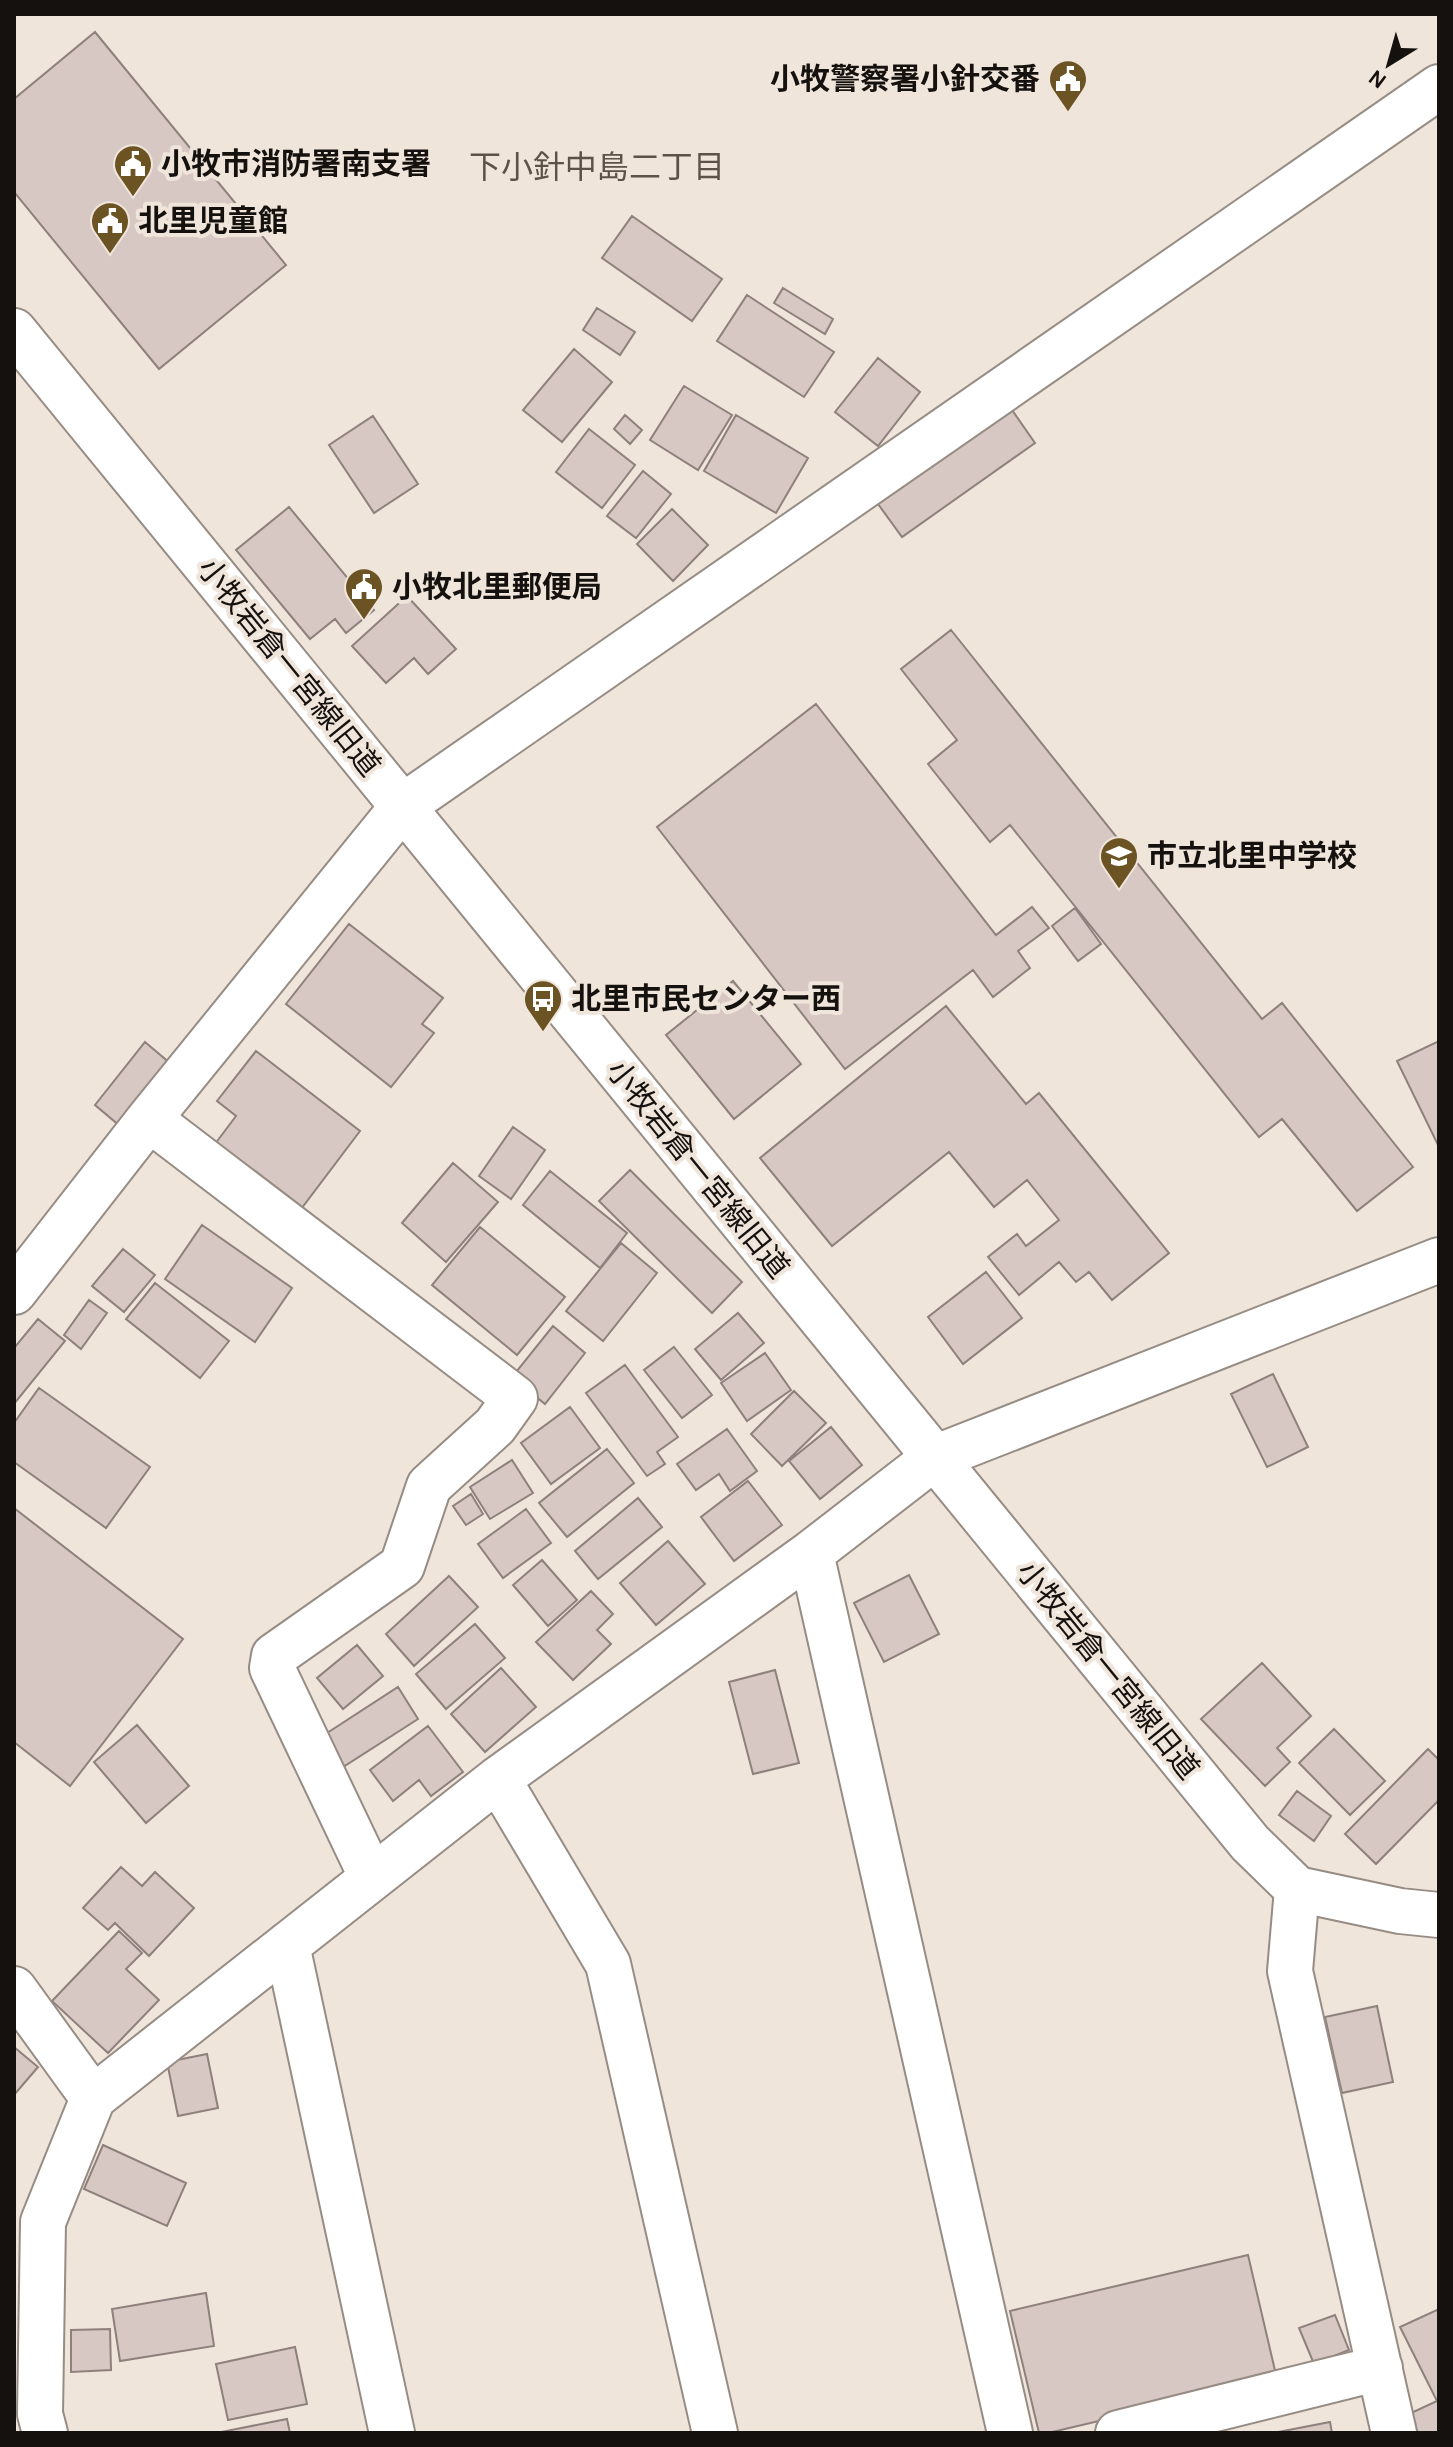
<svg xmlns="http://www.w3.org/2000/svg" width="1453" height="2447" font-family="Karla,'Noto Sans JP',sans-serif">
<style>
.building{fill:#d7c8c4;stroke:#8e807c;stroke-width:2}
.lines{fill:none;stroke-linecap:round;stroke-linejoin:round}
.minor-casing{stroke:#968c84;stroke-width:48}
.tertiary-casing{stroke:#968c84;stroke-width:48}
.minor{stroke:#fff;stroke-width:44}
.tertiary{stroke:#fff;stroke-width:44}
.labels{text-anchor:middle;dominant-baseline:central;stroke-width:8;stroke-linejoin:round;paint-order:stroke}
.poi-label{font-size:30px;font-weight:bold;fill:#14110e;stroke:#f0e5db;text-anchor:start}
.street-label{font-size:30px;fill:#14110e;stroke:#f0e5db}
.neighbourhood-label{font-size:32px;fill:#5b524a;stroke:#f0e5db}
</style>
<rect width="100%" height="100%" fill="#f0e5db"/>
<path class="building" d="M95,32L286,265L159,369L14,192V99Z
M632,216L722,279L692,321L602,258Z
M783,288L833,319L825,334L774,303Z
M747,295L834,352L804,397L717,341Z
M597,308L635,332L620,355L583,330Z
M574,349L612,382L562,442L523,410Z
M878,358L920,392L878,446L835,412Z
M684,386L732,415L698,470L650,440Z
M1012,410L1035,443L902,537L878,504Z
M625,415L642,430L630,444L614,429Z
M736,415L808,458L776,513L704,471Z
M373,416L418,484L374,513L329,445Z
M589,429L635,465L602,508L556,472Z
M643,471L671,494L636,538L607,516Z
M289,507L374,610L346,633L335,619L310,639L236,550Z
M672,509L708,545L673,581L637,544Z
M407,596L456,649L428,674L414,658L386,683L352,646Z
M951,630L1262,1019L1282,1003L1413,1167L1357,1211L1282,1119L1259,1137L1010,825L990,842L928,764L957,740L901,669Z
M816,704L996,935L1032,907L1049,928L1018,951L1030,968L993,997L973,970L845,1069L657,827Z
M1075,908L1101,944L1078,961L1052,926Z
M349,924L443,998L422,1024L434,1033L391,1087L286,1004Z
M733,981L801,1064L734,1119L666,1035Z
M946,1006L1026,1104L1039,1093L1169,1253L1112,1300L1089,1272L1076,1282L1059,1262L1019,1295L988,1257L1017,1234L1026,1246L1059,1220L1027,1180L994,1207L949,1152L832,1246L760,1158Z
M1439,1041V1147L1397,1061Z
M145,1042L171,1064L120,1126L95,1105Z
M256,1051L360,1131L298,1213L212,1148L236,1116L217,1101Z
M513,1127L545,1150L511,1199L479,1176Z
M453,1163L498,1202L446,1262L402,1223Z
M630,1170L742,1282L712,1313L599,1201Z
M550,1171L627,1233L600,1268L523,1205Z
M202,1225L292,1288L255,1342L165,1279Z
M480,1227L565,1297L517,1355L432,1285Z
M621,1243L657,1273L603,1341L566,1311Z
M123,1249L155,1275L124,1312L92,1286Z
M986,1272L1022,1318L963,1364L928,1317Z
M155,1283L229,1341L200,1378L126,1319Z
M89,1300L107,1313L81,1349L64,1335Z
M738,1313L764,1343L721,1380L695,1349Z
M38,1319L65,1341L14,1404V1348Z
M553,1326L585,1353L545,1404L512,1377Z
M674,1347L712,1395L682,1418L644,1370Z
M765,1353L791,1390L747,1421L721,1383Z
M625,1365L678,1437L657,1452L665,1464L647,1476L586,1393Z
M1273,1374L1308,1447L1267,1467L1231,1394Z
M39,1388L150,1467L106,1528L14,1462V1423Z
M794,1391L826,1423L782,1466L751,1434Z
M570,1407L600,1448L551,1484L521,1443Z
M831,1427L862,1465L820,1499L789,1461Z
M727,1429L757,1471L730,1491L719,1474L696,1490L677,1464Z
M607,1449L634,1483L567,1537L539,1503Z
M512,1460L533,1493L490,1519L470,1487Z
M748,1481L782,1525L734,1561L701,1517Z
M471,1494L483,1514L466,1525L453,1506Z
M638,1498L662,1527L598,1579L575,1551Z
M14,1508L183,1639L70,1786L14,1742Z
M526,1509L551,1543L503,1578L478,1544Z
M668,1541L705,1584L656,1625L620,1583Z
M542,1560L577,1600L548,1626L513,1585Z
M909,1575L939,1634L884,1662L854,1603Z
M449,1576L478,1607L414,1666L386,1634Z
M591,1591L613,1614L597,1630L611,1644L573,1680L536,1642Z
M475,1624L505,1658L446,1709L416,1674Z
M357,1645L383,1676L343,1709L317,1678Z
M1262,1663L1311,1716L1277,1748L1290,1762L1265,1786L1201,1719Z
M501,1668L536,1707L485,1752L451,1714Z
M775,1670L799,1763L753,1774L729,1682Z
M398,1687L418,1719L343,1767L324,1735Z
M137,1725L189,1786L146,1823L94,1762Z
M428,1726L463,1772L431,1796L419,1780L393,1801L370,1770Z
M1334,1729L1385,1781L1350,1815L1299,1763Z
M1428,1749L1439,1760V1800L1376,1864L1345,1834Z
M1297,1791L1331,1816L1314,1841L1279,1815Z
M121,1867L142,1886L155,1872L194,1908L149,1956L115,1923L108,1930L83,1908Z
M119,1931L142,1953L126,1969L159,2000L108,2053L52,2001Z
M1377,2006L1393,2082L1342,2093L1325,2017Z
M14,2047L38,2067L14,2095Z
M207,2054L218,2108L178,2116L167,2062Z
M103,2145L186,2183L167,2226L84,2189Z
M1248,2255L1277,2379L1048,2433H1039L1010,2311Z
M206,2293L214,2346L120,2361L112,2309Z
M1439,2309V2433H1418L1409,2414L1437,2401L1400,2327Z
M1335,2315L1349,2350L1314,2364L1299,2328Z
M110,2329L111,2370L71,2372V2330Z
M295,2347L307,2404L228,2420L216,2364Z
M287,2419L290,2433H221V2432Z
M1330,2422L1332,2433H1273Z"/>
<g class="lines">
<defs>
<path id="minor" d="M149,1119L515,1398L495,1426L429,1486L402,1566L274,1656L272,1668L372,1878
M14,1292L149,1119L403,806L1439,87
M811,1553L1010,2433
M498,1779L608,1964L715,2433
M1297,1889L1290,1971L1394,2433
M287,1945L392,2433
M14,1989L93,2098
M45,2433L40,2414L43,2222L93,2098L498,1779L811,1553L934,1458L1439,1260
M1118,2433L1380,2368"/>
<path id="tertiary" d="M14,331L1250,1843L1297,1889L1400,1911L1439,1915"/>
</defs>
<use href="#minor" class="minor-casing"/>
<use href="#tertiary" class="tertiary-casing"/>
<use href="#minor" class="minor"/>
<use href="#tertiary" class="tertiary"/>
</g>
<defs>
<symbol id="civic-pin" viewBox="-11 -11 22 30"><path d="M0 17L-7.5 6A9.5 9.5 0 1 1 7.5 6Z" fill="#6c5324" stroke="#f0e5db"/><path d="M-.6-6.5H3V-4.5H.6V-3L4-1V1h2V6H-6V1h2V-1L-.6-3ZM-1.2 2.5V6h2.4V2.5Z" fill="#fff"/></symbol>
<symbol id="school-pin" viewBox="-11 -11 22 30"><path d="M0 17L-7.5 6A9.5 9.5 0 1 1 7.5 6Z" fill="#6c5324" stroke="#f0e5db"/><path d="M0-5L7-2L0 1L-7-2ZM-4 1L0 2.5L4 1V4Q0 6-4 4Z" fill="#fff"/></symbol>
<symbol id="bus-pin" viewBox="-11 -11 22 30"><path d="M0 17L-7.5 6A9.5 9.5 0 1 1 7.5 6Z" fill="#6c5324" stroke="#f0e5db"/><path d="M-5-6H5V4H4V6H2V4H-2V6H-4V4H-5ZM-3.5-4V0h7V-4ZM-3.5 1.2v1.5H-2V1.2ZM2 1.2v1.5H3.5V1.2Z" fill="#fff"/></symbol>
</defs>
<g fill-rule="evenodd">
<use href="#civic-pin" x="1046" y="57" width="44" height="60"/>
<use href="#civic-pin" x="111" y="142" width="44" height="60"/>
<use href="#civic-pin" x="88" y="199" width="44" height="60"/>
<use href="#civic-pin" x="342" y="565" width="44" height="60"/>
<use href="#school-pin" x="1097" y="834" width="44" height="60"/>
<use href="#bus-pin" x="521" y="977" width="44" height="60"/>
</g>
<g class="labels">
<g class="poi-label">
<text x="1040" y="79" text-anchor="end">小牧警察署小針交番</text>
<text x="161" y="164">小牧市消防署南支署</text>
<text x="138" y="221">北里児童館</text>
<text x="392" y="587">小牧北里郵便局</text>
<text x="1147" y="856">市立北里中学校</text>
<text x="571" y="999">北里市民センター西</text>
</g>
<g class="street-label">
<text transform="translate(289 667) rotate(51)">小牧岩倉一宮線旧道</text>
<text transform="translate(698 1169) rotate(51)">小牧岩倉一宮線旧道</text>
<text transform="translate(1108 1670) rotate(51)">小牧岩倉一宮線旧道</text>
</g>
<g class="neighbourhood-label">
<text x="597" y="167">下小針中島二丁目</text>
</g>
</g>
<rect width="1453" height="2447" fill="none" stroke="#14110e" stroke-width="32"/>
<g transform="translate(1389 64) rotate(217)" stroke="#f0e5db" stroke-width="6" paint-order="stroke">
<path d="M0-6L14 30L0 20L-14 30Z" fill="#14110e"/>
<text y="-12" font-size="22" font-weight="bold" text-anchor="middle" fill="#14110e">N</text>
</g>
</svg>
